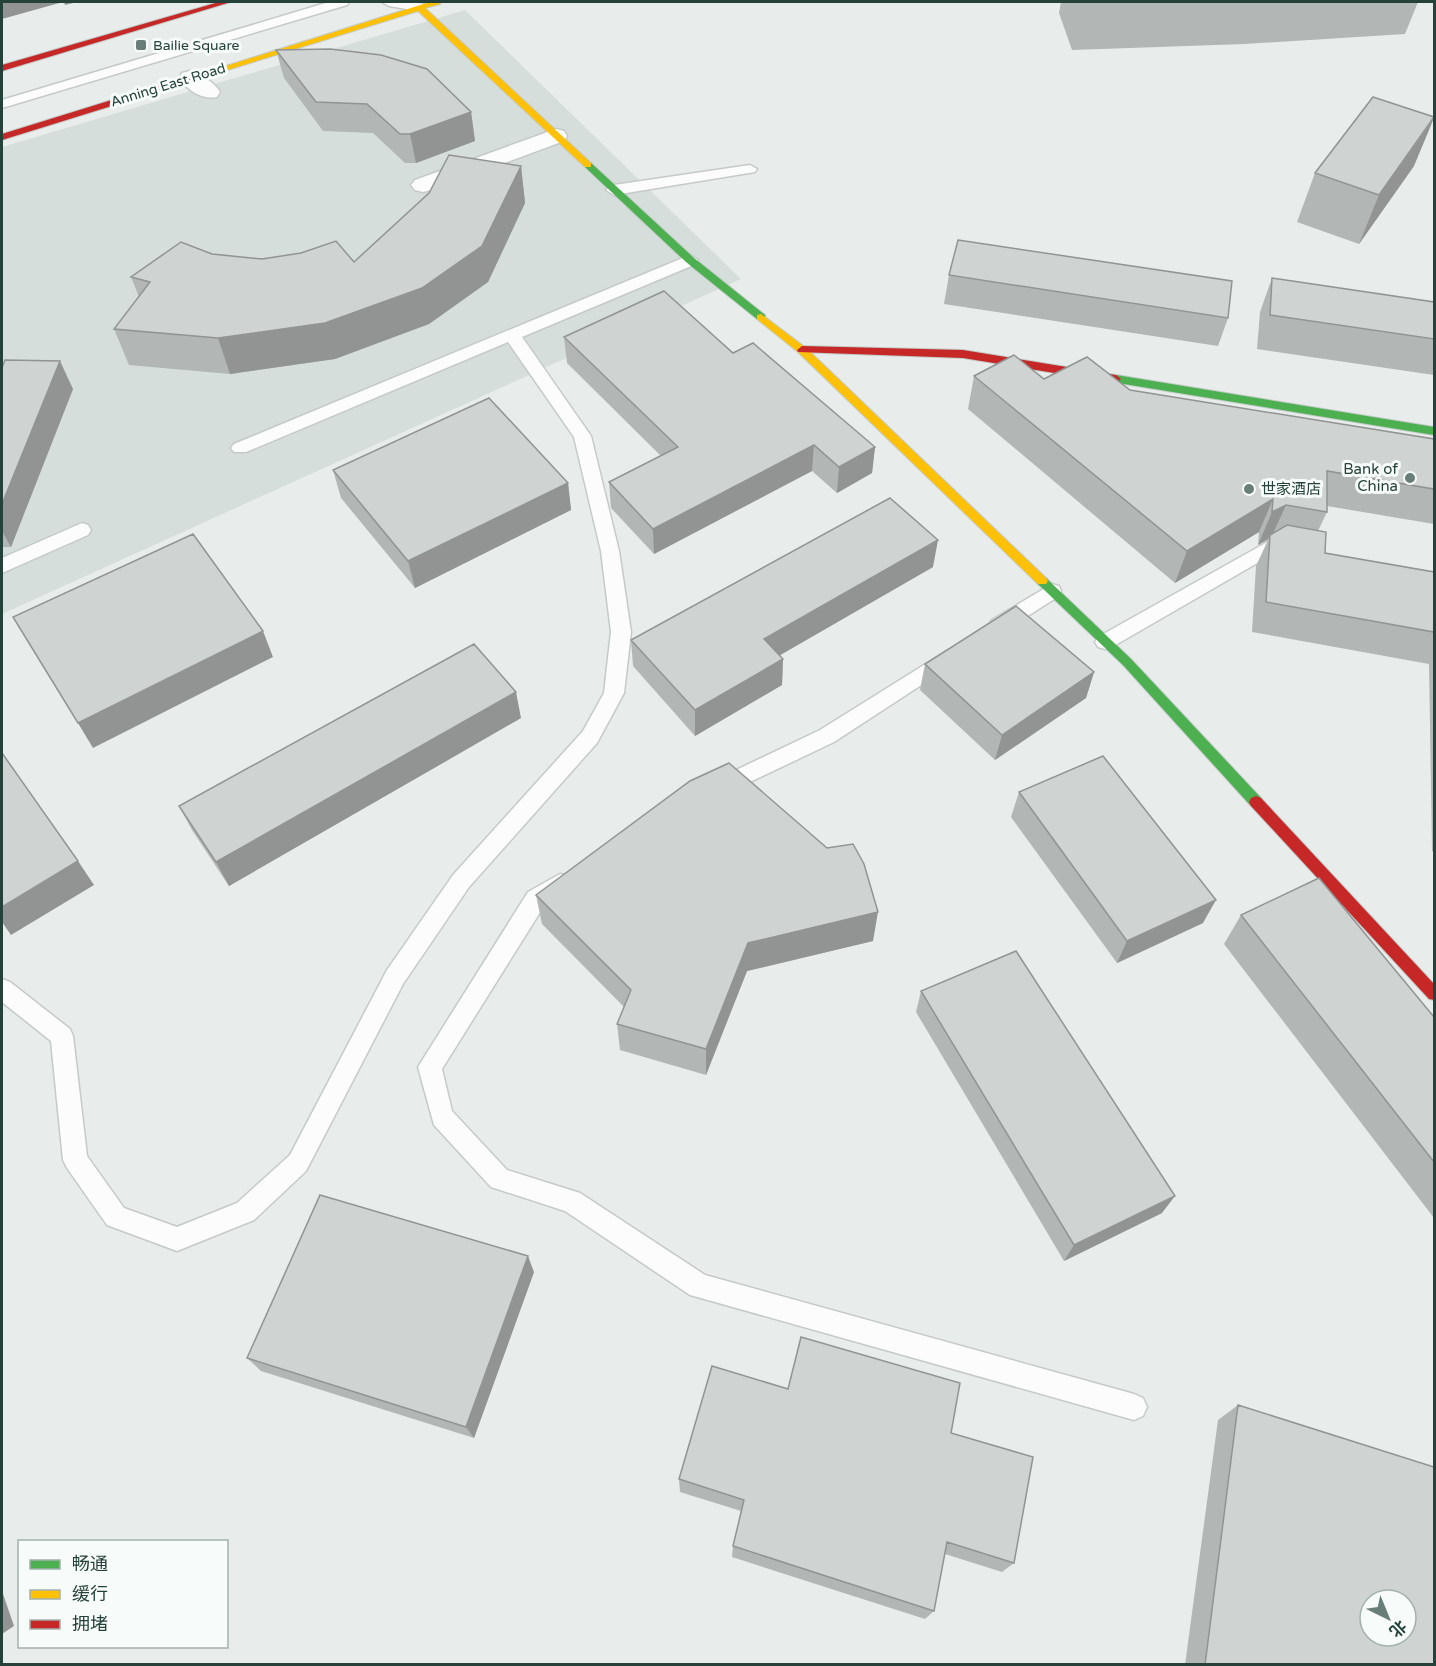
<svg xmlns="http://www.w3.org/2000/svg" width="1436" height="1666" font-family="'Varela Round','Noto Sans SC',sans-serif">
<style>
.built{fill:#d6dedb}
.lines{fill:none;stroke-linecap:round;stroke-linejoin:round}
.lane-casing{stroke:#c5cac8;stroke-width:3}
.street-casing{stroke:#c5cac8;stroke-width:3}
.fast-casing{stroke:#c3cbc8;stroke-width:2}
.slow-casing{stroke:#c3cbc8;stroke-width:2}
.jam-casing{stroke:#c3cbc8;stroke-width:2}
.lane{fill:#fcfcfc;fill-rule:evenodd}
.street{fill:#fcfcfc;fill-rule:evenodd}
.fast{fill:#4caf50;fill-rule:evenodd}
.slow{fill:#ffc107;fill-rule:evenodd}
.jam{fill:#c62828;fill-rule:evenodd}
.wall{fill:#b2b6b5}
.shaded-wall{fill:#919493}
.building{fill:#cfd4d2;stroke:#919493;stroke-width:1.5;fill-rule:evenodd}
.poi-dot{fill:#697e78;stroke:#f7fbf9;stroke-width:2}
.labels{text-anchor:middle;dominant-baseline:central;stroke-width:6;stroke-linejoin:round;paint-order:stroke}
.far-poi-label{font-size:14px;fill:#24423a;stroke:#f7fbf9;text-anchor:start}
.far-street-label{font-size:14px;fill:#24423a;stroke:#f7fbf9}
.poi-label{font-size:15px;fill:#24423a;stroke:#f7fbf9;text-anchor:end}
</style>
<rect width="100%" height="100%" fill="#e8edeb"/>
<path class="built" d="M465,10L741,279L2,614V147Z"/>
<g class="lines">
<defs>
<path id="lane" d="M329,2H349L347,5L2,108V100Z
M382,2H410L424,4L426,7L419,11L389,6Z
M750,165L757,169L755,172L614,195L606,190L614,185Z
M690,255L698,260L696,264L522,337L591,436L619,551L631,632L624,693L597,743L469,887L403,984L306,1171L254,1220L177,1251L107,1225L67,1168L63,1160L51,1041L2,1002V979L10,982L70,1029L73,1036L87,1156L124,1208L177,1227L237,1203L290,1155L387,970L453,875L583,731L604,693L611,632L601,551L574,437L508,342L246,452H234L231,448L234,444Z
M82,523L88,525L91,530L88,535L2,573V558Z
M1271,540L1296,545L1298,550L1296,555L1289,557L1273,554L1112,647L1105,649L1098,647L1095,642L1098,637Z
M1052,584L1059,586L1061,591L1059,596L1006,630L999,632L992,630L989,625L992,620Z
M948,650L955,653L958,658L955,663L834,742L727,793L720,795L713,793L710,787L713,781L820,730Z
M560,874L568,876L571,883L568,890L544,906L442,1069L452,1111L507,1170L580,1193L705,1275L1134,1394L1143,1398L1147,1407L1143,1416L1134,1420L690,1295L565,1211L491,1187L434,1125L418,1067L528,892Z"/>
<path id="street" d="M190,71C201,74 214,82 220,92L217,97C202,100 187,90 179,78L182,73Z
M556,129L564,131L567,136L564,141L431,190L423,192L415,190L411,185L415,180Z"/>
<path id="fast" d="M585,163H591L694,258L765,315V319H757L686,262L585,167Z
M1116,375L1434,427V435L1112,382L1111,379Z
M1042,577L1046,578L1131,659L1261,798L1263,802L1261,806H1251L1123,665L1038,584L1036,581L1038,578Z"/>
<path id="slow" d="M430,2H441L440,4L425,8L591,163V167H585L418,11L221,72L213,70Z
M761,314L806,348L1046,578L1048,581L1046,584H1038L798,352L757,319V315Z"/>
<path id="jam" d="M219,2H231L2,71V65Z
M218,67L223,70L221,72L2,140V134Z
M802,346L963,350L1116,375L1121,379L1116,383L963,358L798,352L797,350Z
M1256,796L1261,798L1434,984V1000L1429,999L1251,806L1249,802L1251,798Z"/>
</defs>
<use href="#lane" class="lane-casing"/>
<use href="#street" class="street-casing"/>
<use href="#fast" class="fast-casing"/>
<use href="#slow" class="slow-casing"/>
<use href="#jam" class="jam-casing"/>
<use href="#lane" class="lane"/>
<use href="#street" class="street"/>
<use href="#fast" class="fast"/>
<use href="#slow" class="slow"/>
<use href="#jam" class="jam"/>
</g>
<path class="wall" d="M1061,2H1418L1405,34L1244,44L1072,50L1059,13Z
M276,50L471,112L475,141L416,163H405L373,133L323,131L284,78Z
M521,166L525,203L488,282L429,324L335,359L230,374L129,365L114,329L139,297L131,277L212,254L262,259L354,262Z
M1414,166L1359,244L1297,222L1315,173Z
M949,275L1228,318L1218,346L944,304Z
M1272,278L1434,302V375L1257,349L1260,312Z
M564,337L733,353L875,447L872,473L837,493L812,471L654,554L611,508L609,482L661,456L567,363Z
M2,368L73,389L11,547H2Z
M974,376L1044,379L1130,390L1434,439V524L1327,506V512L1318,531L1325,553L1434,572V852L1432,851L1429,664L1252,632L1256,566L1268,540L1258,545L1259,532L1175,583L968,409Z
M333,470L568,483L571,510L415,588L341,498Z
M933,567L780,655L783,659L782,685L695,736L633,666L631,640Z
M925,664L1094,672L1086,698L995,760L920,690Z
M521,718L229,886L192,830L179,806Z
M1019,792L1203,923L1117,963L1011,817Z
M536,895L873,941L747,971L706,1075L620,1050L617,1024L624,1007L542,924Z
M1241,915L1434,1017V1218L1224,944Z
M921,991L1162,1213L1064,1261L916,1012Z
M534,1272L474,1438L261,1371L247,1358Z
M788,1389L951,1433L1014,1563L1002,1572L945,1554L934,1611L925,1619L732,1557L733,1546L741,1511L680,1492L679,1479Z
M1238,1405L1434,1665H1185L1218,1420Z"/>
<path class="shaded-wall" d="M2,2H63L2,19Z
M64,2H77L65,5Z
M471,112L475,141L416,163L410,134Z
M1434,118L1414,166L1359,244L1379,195Z
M521,166L525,203L488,282L429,324L335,359L230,374L218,338L325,323Z
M60,361L73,389L11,547L2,531V504Z
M814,445L812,471L654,554L653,529Z
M875,447L872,473L837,493L839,467Z
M568,483L571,510L415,588L408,561Z
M1273,499L1259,532L1175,583L1187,551Z
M1286,505L1271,538L1270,535L1268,539L1258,545L1272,512Z
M938,540L933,567L763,665L764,639Z
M263,631L273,657L93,748L78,723Z
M783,659L782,685L695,736V710Z
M1094,672L1086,698L995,760L1002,735Z
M516,692L521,718L229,886L216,862Z
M78,861L94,885L11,935L2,922V907Z
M1216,900L1203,923L1117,963L1127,941Z
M878,912L873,941L747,971L706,1075V1049L748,943Z
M1175,1196L1162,1213L1064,1261L1074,1245Z
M528,1256L534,1272L474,1438L466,1427Z
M2,1591L14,1626L2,1634Z"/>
<path class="building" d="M330,49L381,55L427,69L471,112L410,134H400L367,104L316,102L276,50Z
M1373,97L1434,117L1379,195L1315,173Z
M449,155L521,166L482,246L422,288L325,323L218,338L114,329L150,282L131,277L181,242L212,254L262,259L301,253L336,241L354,262L429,193Z
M958,240L1232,281L1228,318L949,275Z
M1272,278L1434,302V339L1270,315Z
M664,291L733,353L753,343L875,447L839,467L814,445L653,529L609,482L678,447L564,337Z
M1014,355L1044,379L1087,357L1130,390L1434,439V489L1327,471V512L1286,505L1272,512L1273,499L1187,551L974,376Z
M5,360L60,361L2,504V368Z
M489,398L568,483L408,561L333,470Z
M890,498L938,540L764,639L783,659L695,710L631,640Z
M1287,525L1326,532L1325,553L1434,572V632L1266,602L1270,535Z
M193,534L263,631L78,723L13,617Z
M1016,606L1094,672L1002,735L925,664Z
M474,644L516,692L216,862L179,806Z
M2,753L78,861L2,907Z
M1103,756L1216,900L1127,941L1019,792Z
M729,763L827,848L853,844L864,864L878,912L748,943L706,1049L617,1024L631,990L536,895L690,781Z
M1319,878L1434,1017V1162L1241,915Z
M1016,951L1175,1196L1074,1245L921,991Z
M320,1195L528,1256L466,1427L247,1358Z
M801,1337L960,1383L951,1433L1033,1457L1014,1563L947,1542L934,1611L733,1546L744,1500L679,1479L712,1366L788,1389Z
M1238,1405L1434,1467V1665H1205ZM1370,1600H1406V1636H1370Z"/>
<g class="poi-dot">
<rect x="135" y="39" width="12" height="12" rx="3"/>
<circle cx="1410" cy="478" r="6"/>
<circle cx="1249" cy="489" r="6"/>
</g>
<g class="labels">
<g class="far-poi-label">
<text x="153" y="45">Bailie Square</text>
</g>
<g class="far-street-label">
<text transform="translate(168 85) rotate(-17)">Anning East Road</text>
</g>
<g class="poi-label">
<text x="1398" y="469">Bank of<tspan x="1398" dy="17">China</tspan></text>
<text x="1261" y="489" text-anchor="start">世家酒店</text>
</g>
</g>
<rect width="1436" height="1666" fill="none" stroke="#24423a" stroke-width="6"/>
<rect x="18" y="1540" width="210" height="108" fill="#f7fbf9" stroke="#a3b1ad" stroke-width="1.5"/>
<rect x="30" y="1560" width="30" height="9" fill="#4caf50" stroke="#a3b1ad" stroke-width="1.5"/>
<text x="72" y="1570" font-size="18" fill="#24423a">畅通</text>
<rect x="30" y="1590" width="30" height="9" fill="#ffc107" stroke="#a3b1ad" stroke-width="1.5"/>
<text x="72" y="1600" font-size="18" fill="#24423a">缓行</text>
<rect x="30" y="1620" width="30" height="9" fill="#c62828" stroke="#a3b1ad" stroke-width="1.5"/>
<text x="72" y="1630" font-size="18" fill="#24423a">拥堵</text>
<g transform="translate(1388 1618) rotate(137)"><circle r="28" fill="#f7fbf9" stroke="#a3b1ad" stroke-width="1.5"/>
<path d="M0-4.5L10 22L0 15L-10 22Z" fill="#697e78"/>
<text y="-9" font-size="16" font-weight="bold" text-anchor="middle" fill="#24423a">北</text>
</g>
</svg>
